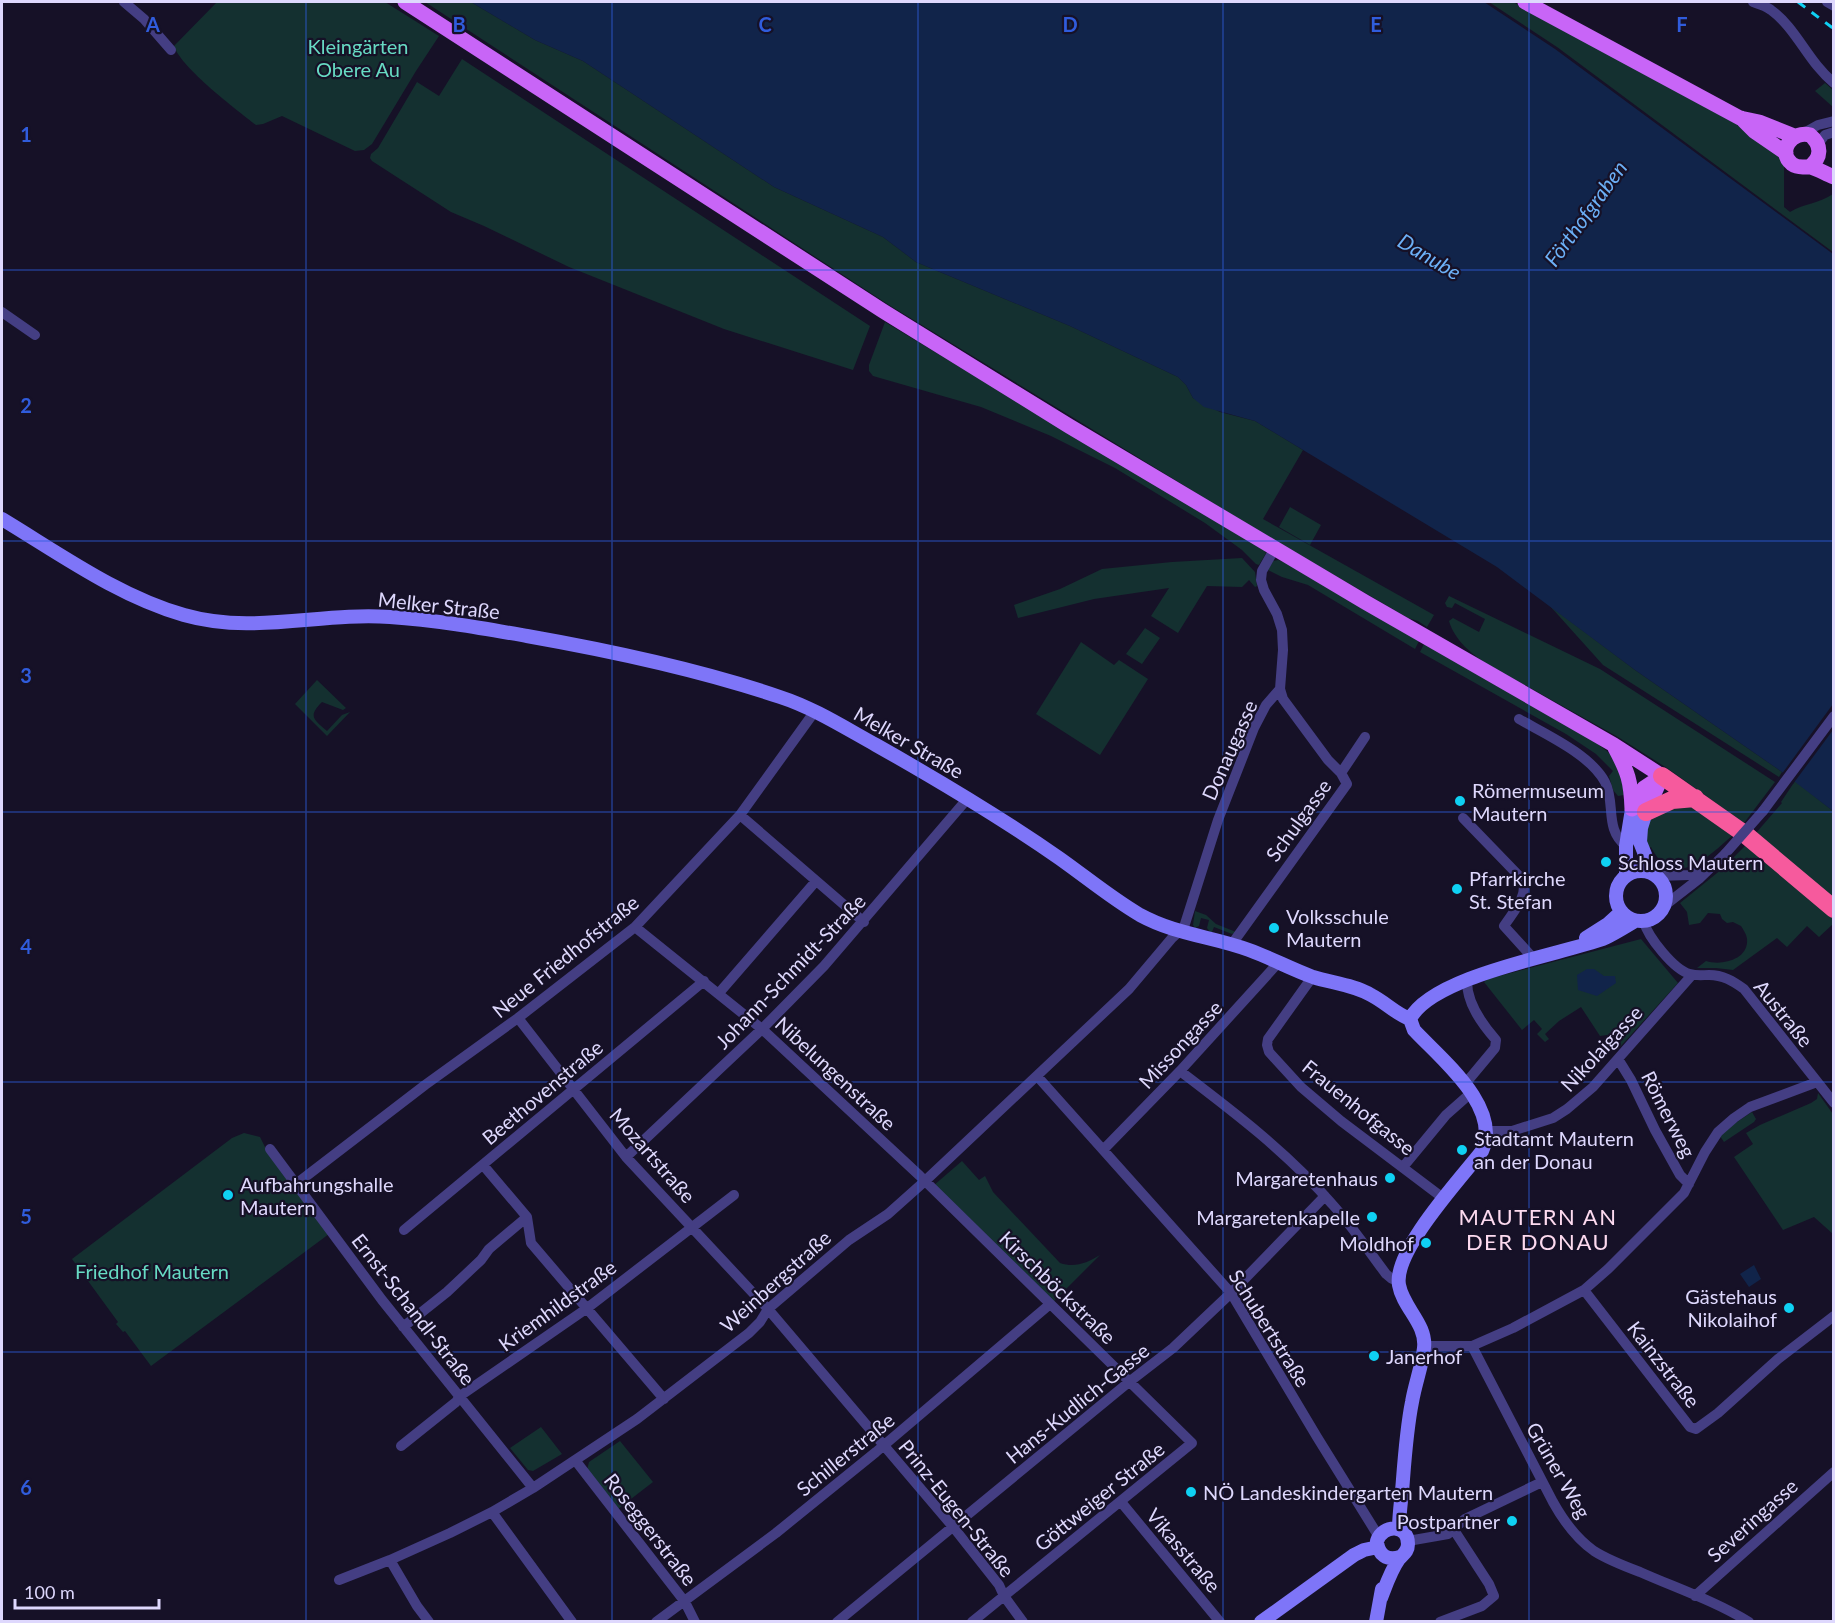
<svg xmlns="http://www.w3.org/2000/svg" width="1835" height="1623" font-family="Lato,sans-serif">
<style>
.green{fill:#143030}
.water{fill:#11244a}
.pier{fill:#161127}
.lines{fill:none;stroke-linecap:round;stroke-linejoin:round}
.street{stroke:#443e83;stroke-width:10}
.secondary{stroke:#7e75f8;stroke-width:14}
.primary{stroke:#c865f7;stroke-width:15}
.highway{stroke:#f65a9d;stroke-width:18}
.rail{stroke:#0fd1f3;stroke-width:3;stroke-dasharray:9 8;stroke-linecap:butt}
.street-bridge{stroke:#443e83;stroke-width:10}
.grid{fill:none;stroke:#305cdc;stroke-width:1.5;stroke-opacity:0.55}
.poi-dot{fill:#0fd1f3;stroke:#161127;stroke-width:2}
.labels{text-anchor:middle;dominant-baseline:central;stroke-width:4.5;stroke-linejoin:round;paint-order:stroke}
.park-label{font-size:20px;fill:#67dac3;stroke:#161127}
.street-label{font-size:20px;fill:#ded8fd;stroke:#161127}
.poi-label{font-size:20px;fill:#ded8fd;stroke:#161127;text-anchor:start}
.water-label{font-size:21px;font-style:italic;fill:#6cb0f7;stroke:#161127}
.quarter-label{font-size:22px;letter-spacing:1.5px;fill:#fddaef;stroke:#161127}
.grid-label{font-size:20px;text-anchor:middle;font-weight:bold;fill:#305cdc;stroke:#161127;stroke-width:4.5;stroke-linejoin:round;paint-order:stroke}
</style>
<rect width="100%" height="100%" fill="#161127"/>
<path class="green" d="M217,2H385L439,36L416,71L372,144L364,150L355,151L282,116L263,124L256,125C237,110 181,68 174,46Z
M425,2H471L535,40L583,61L774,187L883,237L916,262L1070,326L1178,377L1186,385L1193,398L1220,412L1255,421L1303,450L1263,519L1434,615L1427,627L1418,621L1408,618L1257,530L889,305Z
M1489,2H1513L1736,124L1772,147L1784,164V207L1790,212C1805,203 1818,204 1833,194V252L1557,47Z
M462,59L870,326L853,370L724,329L569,267L484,226L451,212L372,161L370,158L371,154L378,148L417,82L439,96Z
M1825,83L1833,90V107L1815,91Z
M885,322L1264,550L1266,553L1259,565L1256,564L1242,550L1205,523L1115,468L1051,436L981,407L873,376L869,371V365Z
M1290,507L1321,525L1310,545L1279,527Z
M1242,558L1255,572L1257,586L1255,587L1249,580L1242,587L1207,586L1178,633L1151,616L1169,588L1094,599L1018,618L1014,605L1060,589L1102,569L1172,562Z
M1278,560L1291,565L1419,641L1415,649L1308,585L1282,577L1268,570L1273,561Z
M1449,596L1600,669L1775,782L1744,823L1667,768L1618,737L1487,664C1471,653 1455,641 1449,621L1453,618L1479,632L1485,619L1455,603L1452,608L1447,607L1445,603Z
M1550,606L1635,670L1782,772L1779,777L1603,665Z
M1145,628L1160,638L1142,664L1126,654Z
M1081,642L1114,665L1119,660L1148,679L1100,755L1036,714Z
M1424,644L1591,739C1619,760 1620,760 1624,795L1618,796L1613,790L1609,776L1613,771L1596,754L1566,734L1420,652Z
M317,680L346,708L343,710L322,702C308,716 313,719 327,731L342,715L350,712L327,736L295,704Z
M1795,781L1833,811V900L1756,833L1782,803L1781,802Z
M1691,806L1734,834C1710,855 1674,893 1651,847L1647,849L1645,841L1650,816L1657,809Z
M1747,844L1833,917V924L1819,937L1807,926L1787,947L1777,938L1733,970L1716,968H1697L1706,961C1721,966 1749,960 1747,939C1747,935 1743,929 1741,926L1733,922L1727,923L1722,919L1720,914L1708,913L1700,923L1689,925L1687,912L1680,903L1722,869Z
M1195,911L1206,915L1216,924L1236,932L1232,934L1214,927L1212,932H1210L1207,928L1209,920L1201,918L1199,926L1195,928L1193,925Z
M1641,939L1678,983L1620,1047L1607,1035L1600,1036L1581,1007L1559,1021L1545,1034L1549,1039L1545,1042L1537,1034L1542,1029L1534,1020L1522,1030L1484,982L1488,979Z
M1818,1093L1833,1114V1234L1814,1217L1783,1230L1734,1157L1753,1144L1746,1133L1760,1125L1811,1103L1817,1099Z
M1752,1112L1756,1119L1754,1122L1724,1142L1720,1136L1734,1124Z
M244,1133L260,1137L266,1149L329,1234L151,1366L125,1331L123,1332L116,1324L118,1322L72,1259L232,1138Z
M962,1161L979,1180L985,1176L993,1192L1060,1263C1075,1268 1087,1263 1100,1255L1052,1303L933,1186Z
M541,1427L562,1454L533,1471L528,1470L510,1448Z
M620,1441L653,1482L618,1509L587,1470L589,1462Z"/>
<path class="water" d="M471,2H1484L1555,49L1833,254V811L1782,772L1635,670L1497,567L1255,421L1204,407L1193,398L1186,385L1178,377L1070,326L916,262L883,237L774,187L583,61L535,40Z
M1587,969H1594L1604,976H1615L1616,983L1597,996L1578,990L1577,975Z
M1754,1265L1761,1279L1749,1287L1740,1274Z"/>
<path class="pier" d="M1833,704V730L1793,784L1781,775Z"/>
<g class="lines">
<path class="street" d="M124,2L144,19L171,50
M1753,2C1759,4 1766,6 1771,10C1797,29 1808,62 1834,83
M1827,2L1834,6
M1802,134L1818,125L1834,121
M1818,144L1825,135L1834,132
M2,312L35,335
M1519,719C1545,734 1590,754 1605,782C1616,803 1604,829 1626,846
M1341,773L1365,737
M1763,811L1834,716
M740,815L864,922
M1463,818L1523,880C1528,897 1513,912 1504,926L1534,959
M1657,876L1689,875L1707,866
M1664,906L1700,878L1725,854
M1644,922C1648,937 1674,970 1690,974C1696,976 1703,975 1709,975C1723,975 1733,981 1744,989L1834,1103
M635,927L762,1029L920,1176L1192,1443L972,1622
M1232,944L1347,784L1341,773L1328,760L1283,699L1280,689
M1313,976L1268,1039L1267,1045L1269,1052L1301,1087L1341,1121L1443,1198
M719,993L816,881
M518,1018L626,1157L768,1309L954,1528L999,1585L1004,1596L1023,1622
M1618,1059L1631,1080L1655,1130L1680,1175L1689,1184
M1180,1071C1234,1112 1288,1153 1332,1204C1352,1226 1368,1250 1386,1274L1392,1279H1398
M1037,1076L1231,1293L1317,1437L1379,1537
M1465,1084L1495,1048L1496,1040C1481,1023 1466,1002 1467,979
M1487,1131H1512L1553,1118L1567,1109L1593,1087L1692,975
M270,1149L382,1300L533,1488
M1104,1149L1180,1071L1279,962
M626,1157L762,1029L824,966L968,798
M483,1165L527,1217L531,1243L664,1399
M1403,1167L1446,1115L1472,1092
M296,1184L425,1085L518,1018L635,927L740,815L815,711
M404,1230L704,981
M1584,1290L1690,1427L1696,1429L1718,1413L1778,1359L1834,1316
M403,1327L447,1292L481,1260L489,1249L527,1217
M1424,1346H1472L1513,1328L1584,1290L1608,1269L1684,1193L1705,1152L1718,1132L1734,1118L1750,1107L1817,1082
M1472,1346L1553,1502C1563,1520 1577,1539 1594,1551C1608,1560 1624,1566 1640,1572C1676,1588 1715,1601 1749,1622
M401,1446L456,1402L460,1396L586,1309L734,1195
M575,1460L685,1602L695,1622
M1121,1502L1220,1622
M492,1512L572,1622
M1408,1541L1448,1534L1465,1519L1542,1482
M390,1560L417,1606L429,1622
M339,1580L390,1560L450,1533L492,1512L533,1488L637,1419L749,1333L760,1322L768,1309L849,1240L888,1214L925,1181L1129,989L1172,938L1184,927L1218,820L1254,728L1266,705L1280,689L1283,650L1282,630L1277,614L1264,590L1261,580L1262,571L1275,548
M1695,1596L1834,1472
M656,1622L776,1533L876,1452L1049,1305
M837,1622L1129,1382L1173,1348L1231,1293L1325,1196
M1440,1622L1482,1606L1494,1596L1489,1584L1454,1530"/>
<path class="secondary" d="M2,519C60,554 118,596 184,615C254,635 320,612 390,617C436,620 481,628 527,636C612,651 698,669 780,697C814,708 845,728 876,745C938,780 1000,817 1059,858C1086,877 1111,898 1140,915C1177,935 1211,936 1249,950C1271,958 1291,969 1313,977C1332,983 1354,985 1371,995C1385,1002 1396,1014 1410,1019
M1646,812L1641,828L1640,842L1652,872
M1616 896a25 25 0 1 1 50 0a25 25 0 1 1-50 0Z
M1626,876V846L1632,809
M1586,938L1608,924L1620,913
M1410,1019C1432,976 1558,955 1603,939C1614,934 1625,927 1635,921
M1399,1529C1399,1513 1402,1496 1403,1479C1405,1453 1407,1427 1412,1402C1415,1384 1422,1366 1424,1348C1427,1324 1403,1308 1399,1285C1393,1251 1461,1178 1482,1151C1502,1107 1441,1059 1414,1030L1410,1019
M1381,1598C1386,1585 1391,1570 1399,1559C1403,1554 1408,1552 1408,1544C1408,1524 1383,1524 1377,1541C1378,1555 1387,1561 1400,1557
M1261,1622L1354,1555L1364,1550L1378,1547
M1376,1622L1382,1589"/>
<path class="primary" d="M405,2L883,311L1069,426L1365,602L1614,745L1662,776
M1525,2L1740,118L1759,122L1794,136
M1741,118L1754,131L1786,153
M1809,167C1822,158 1822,145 1810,135C1793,130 1776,151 1792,164C1799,169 1804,166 1811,167C1818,169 1826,174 1834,177
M1615,748C1628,772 1631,781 1632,809
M1632,809L1644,788L1662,776
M1646,812L1662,776"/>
<path class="highway" d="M1662,776L1746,835L1834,909
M1646,812L1672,800L1695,798"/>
<path class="rail" d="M1798,2L1834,29"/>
<path class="street-bridge" d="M1725,854L1763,811"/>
</g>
<path class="grid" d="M306,2V1622M612,2V1622M918,2V1622M1223,2V1622M1529,2V1622M2,270H1834M2,541H1834M2,812H1834M2,1082H1834M2,1352H1834"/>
<g class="poi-dot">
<circle cx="1460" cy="801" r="6"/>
<circle cx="1606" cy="862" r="6"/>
<circle cx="1457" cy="889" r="6"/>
<circle cx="1274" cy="928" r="6"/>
<circle cx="1462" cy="1150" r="6"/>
<circle cx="1390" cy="1178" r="6"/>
<circle cx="228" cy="1195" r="6"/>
<circle cx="1372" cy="1217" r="6"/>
<circle cx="1426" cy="1243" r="6"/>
<circle cx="1789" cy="1308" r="6"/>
<circle cx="1374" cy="1356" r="6"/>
<circle cx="1191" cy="1492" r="6"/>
<circle cx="1512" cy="1521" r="6"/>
</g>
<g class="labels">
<g class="park-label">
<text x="358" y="46">Kleingärten<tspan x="358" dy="23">Obere Au</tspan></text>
<text x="152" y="1271">Friedhof Mautern</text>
</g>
<g class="street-label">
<text transform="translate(439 605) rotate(6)">Melker Straße</text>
<text transform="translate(909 742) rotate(30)">Melker Straße</text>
<text transform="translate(1229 750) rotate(-66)">Donaugasse</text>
<text transform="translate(1298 820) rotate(-54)">Schulgasse</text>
<text transform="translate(565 956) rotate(-39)">Neue Friedhofstraße</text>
<text transform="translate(790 971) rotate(-46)">Johann-Schmidt-Straße</text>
<text transform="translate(1784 1013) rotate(51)">Austraße</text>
<text transform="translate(1180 1044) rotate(-47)">Missongasse</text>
<text transform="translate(1601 1048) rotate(-47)">Nikolaigasse</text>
<text transform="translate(836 1073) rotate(43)">Nibelungenstraße</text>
<text transform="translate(542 1092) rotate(-40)">Beethovenstraße</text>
<text transform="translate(1359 1107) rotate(39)">Frauenhofgasse</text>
<text transform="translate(1669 1114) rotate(63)">Römerweg</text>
<text transform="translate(653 1155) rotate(49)">Mozartstraße</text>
<text transform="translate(775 1281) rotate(-42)">Weinbergstraße</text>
<text transform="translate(1058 1287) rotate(44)">Kirschböckstraße</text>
<text transform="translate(557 1305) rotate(-36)">Kriemhildstraße</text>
<text transform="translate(414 1309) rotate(52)">Ernst-Schandl-Straße</text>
<text transform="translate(1270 1328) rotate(58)">Schubertstraße</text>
<text transform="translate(1664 1364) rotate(52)">Kainzstraße</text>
<text transform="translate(1077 1403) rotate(-39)">Hans-Kudlich-Gasse</text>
<text transform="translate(845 1454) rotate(-39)">Schillerstraße</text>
<text transform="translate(1559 1470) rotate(60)">Grüner Weg</text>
<text transform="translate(1099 1496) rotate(-39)">Göttweiger Straße</text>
<text transform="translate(957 1508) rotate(51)">Prinz-Eugen-Straße</text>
<text transform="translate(1752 1520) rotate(-42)">Severingasse</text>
<text transform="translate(651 1529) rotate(52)">Roseggerstraße</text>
<text transform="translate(1184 1550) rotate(50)">Vikasstraße</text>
</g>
<g class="poi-label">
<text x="1472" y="790">Römermuseum<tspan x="1472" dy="23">Mautern</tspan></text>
<text x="1618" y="862">Schloss Mautern</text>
<text x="1469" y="878">Pfarrkirche<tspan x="1469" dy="23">St. Stefan</tspan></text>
<text x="1286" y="916">Volksschule<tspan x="1286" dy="23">Mautern</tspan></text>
<text x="1474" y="1138">Stadtamt Mautern<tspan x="1474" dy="23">an der Donau</tspan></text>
<text x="1378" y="1178" text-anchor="end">Margaretenhaus</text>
<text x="240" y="1184">Aufbahrungshalle<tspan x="240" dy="23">Mautern</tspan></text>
<text x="1360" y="1217" text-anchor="end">Margaretenkapelle</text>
<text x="1414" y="1243" text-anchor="end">Moldhof</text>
<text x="1777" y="1296" text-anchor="end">Gästehaus<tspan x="1777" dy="23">Nikolaihof</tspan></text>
<text x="1386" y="1356">Janerhof</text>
<text x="1203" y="1492">NÖ Landeskindergarten Mautern</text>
<text x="1500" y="1521" text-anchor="end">Postpartner</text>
</g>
<g class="water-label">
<text transform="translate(1585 213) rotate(-54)">Förthofgraben</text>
<text transform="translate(1430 256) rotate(31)">Danube</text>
</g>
<g class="quarter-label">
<text x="1538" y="1216">MAUTERN AN<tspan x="1538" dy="25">DER DONAU</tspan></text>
</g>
</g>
<g class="grid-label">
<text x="153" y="32">A</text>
<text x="459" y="32">B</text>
<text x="765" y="32">C</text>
<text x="1070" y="32">D</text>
<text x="1376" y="32">E</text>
<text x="1682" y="32">F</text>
<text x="26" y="142">1</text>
<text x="26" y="413">2</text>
<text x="26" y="683">3</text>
<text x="26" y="954">4</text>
<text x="26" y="1224">5</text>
<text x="26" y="1495">6</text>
</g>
<rect width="1835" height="1623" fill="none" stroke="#ded8fd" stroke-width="6"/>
<path d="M15 1599v9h144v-9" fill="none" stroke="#ded8fd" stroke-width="3"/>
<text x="24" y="1599" font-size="18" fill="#ded8fd" stroke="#161127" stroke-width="4.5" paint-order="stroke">100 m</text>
</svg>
